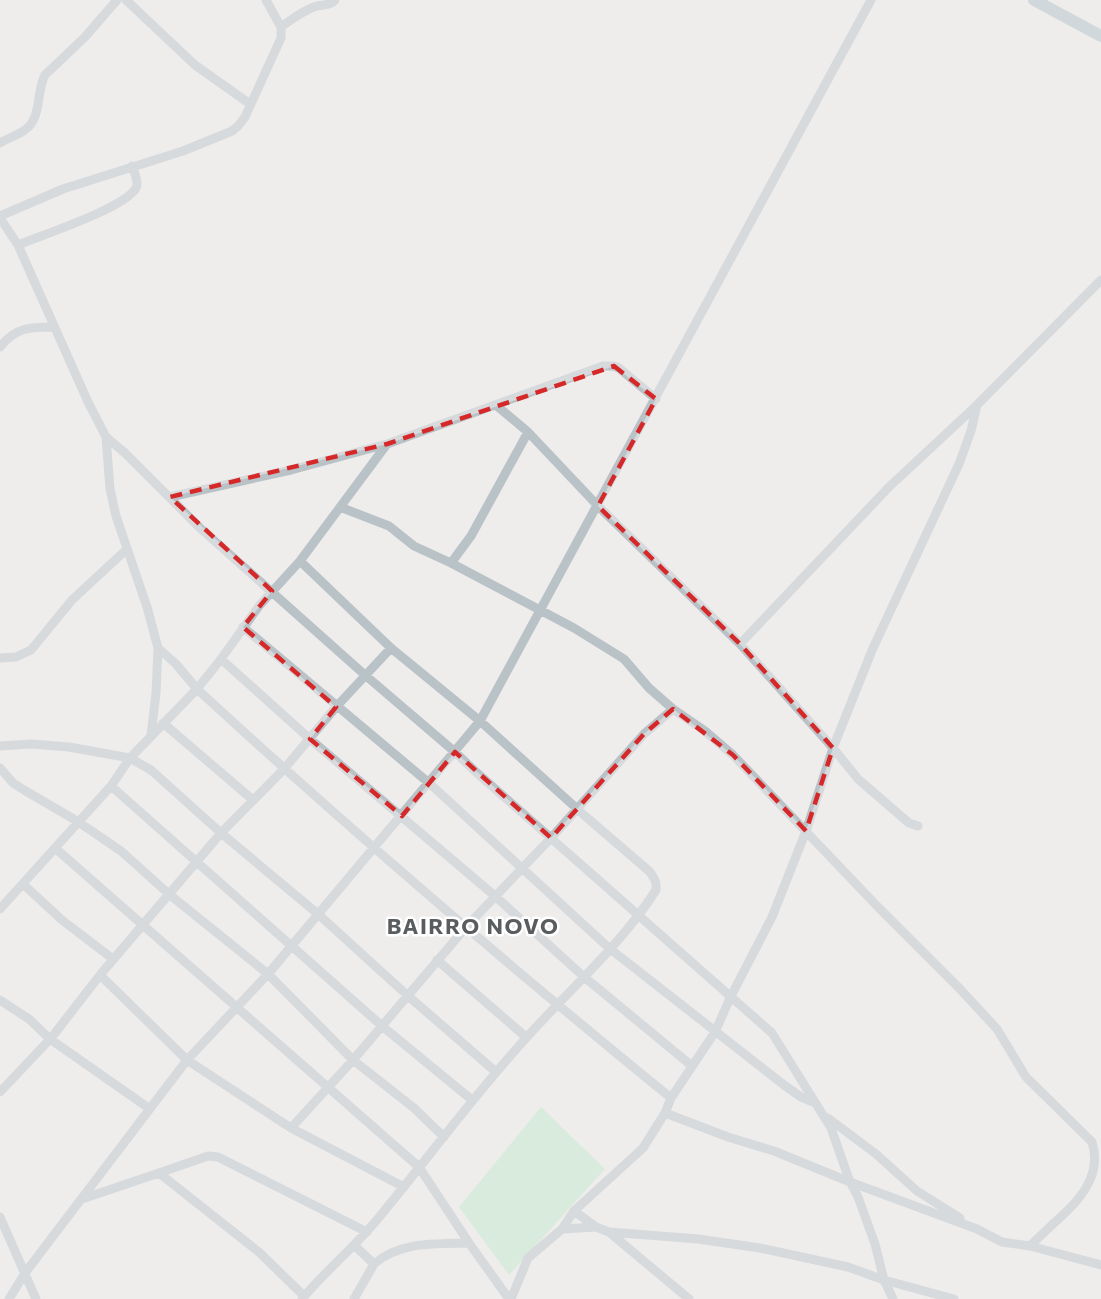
<svg xmlns="http://www.w3.org/2000/svg" width="1101" height="1299" font-family="Commissioner,sans-serif">
<style>
.green{fill:#bee9c8}
.lines{fill:none;stroke-linecap:round;stroke-linejoin:round}
.minor{stroke:#b9c3c7;stroke-width:9}
.major{stroke:#aebfc8;stroke-width:12}
.marked{fill:none;stroke:#d62828;stroke-width:4.5;stroke-dasharray:12 8;stroke-linejoin:round}
.labels{text-anchor:middle;dominant-baseline:central;stroke-width:5;stroke-linejoin:round;paint-order:stroke}
.district-label{font-size:22px;font-weight:bold;letter-spacing:1.5px;fill:#595d60;stroke:#fff}
</style>
<rect width="100%" height="100%" fill="#efecec"/>
<path class="green" d="M541,1107L605,1169L509,1275L459,1207Z"/>
<g class="lines">
<path class="minor" d="M126,0L195,65L250,104
M281,27C292,19 304,10 317,6C324,4 330,6 335,0
M0,143C8,138 19,135 26,129C42,117 36,91 45,75L85,37L117,0
M0,216L63,189L183,151L232,131L238,126L245,117L281,38V27L266,0
M0,218L18,245L88,402L106,437L125,453L200,528L365,675L455,752L477,773L772,1033L831,1128L850,1182L858,1197L875,1244L884,1280L893,1299
M18,245C42,235 125,208 136,188C139,182 134,172 132,166
M0,347C16,327 30,327 54,327
M497,406L528,432L598,506L740,644L833,748L858,779L909,823L918,826
M106,437L110,489L116,516L147,607L158,648L156,693L151,735
M170,497L291,470L387,444L603,366H614L619,368L656,399
M340,507L389,526L414,546L451,563L574,628L624,659L649,688L673,709L705,731L733,755L878,907L960,989L997,1029L1026,1077L1092,1142C1101,1171 1085,1194 1065,1213C1053,1224 1041,1235 1030,1246
M300,561L391,648L480,721L585,816L649,871C654,877 657,882 656,890C621,945 570,989 527,1037C475,1094 429,1157 380,1216C356,1246 326,1270 302,1299
M451,563L471,536L528,432
M243,627L429,783L609,948L784,1085L801,1097L813,1102
M740,644L889,487L977,405L1101,280
M158,648L176,664L197,689C350,830 509,966 671,1098
M0,658L16,657L31,650L72,600L127,549
M221,659L310,739L495,896L583,976L692,1066
M163,723L253,800
M0,746L31,744L69,747L130,758L151,770L221,833L318,914L407,995L496,1072
M0,768L13,783L24,790L77,821L121,851L170,895L268,974L353,1060L414,1108L444,1137
M111,786L382,1026L472,1100
M55,848L419,1167L469,1243L509,1299
M23,884L62,920L113,959
M0,909L111,786L130,758L197,689L221,659L259,606L300,561L387,444
M437,960L526,1037
M100,975L187,1060L291,1128L353,1060L467,926L551,838L644,734L673,709
M0,1000L29,1019L50,1039L150,1109
M0,1092L52,1037L100,975L221,833L284,769L336,707L391,648
M665,1113L728,1137L774,1151L850,1182L977,1229L1002,1242L1030,1246L1101,1265
M828,1118L876,1154L917,1191L960,1218
M291,1128L404,1187
M82,1199L159,1173
M574,1211L596,1227
M0,1217L36,1299
M562,1229L596,1227L609,1232L698,1239L760,1248L848,1267L884,1280L954,1299
M609,1232L689,1299
M374,1264C400,1241 436,1244 469,1243
M304,1296L260,1253L159,1173L208,1156L218,1157L367,1232
M9,1299L25,1273L187,1060L268,974L480,721L871,0
M354,1299L374,1264L355,1246
M511,1299L528,1258L562,1229L574,1211L643,1148L665,1113L671,1098L715,1032L731,996L772,917L806,831L833,748L873,648L959,464L971,431L977,405"/>
<path class="major" d="M1034,0L1101,36"/>
</g>
<path d="M0 0H1101V1299H0ZM614,366L656,399L598,506L740,644L833,748L806,831L733,755L673,709L644,734L551,838L455,752L402,816L310,739L336,707L243,627L272,591L170,497L387,444Z" fill="#efecec" fill-opacity=".55" fill-rule="evenodd"/>
<path class="marked" d="M614,366L656,399L598,506L740,644L833,748L806,831L733,755L673,709L644,734L551,838L455,752L402,816L310,739L336,707L243,627L272,591L170,497L387,444Z"/>
<g class="labels">
<g class="district-label">
<text x="473" y="925">BAIRRO NOVO</text>
</g>
</g>
</svg>
